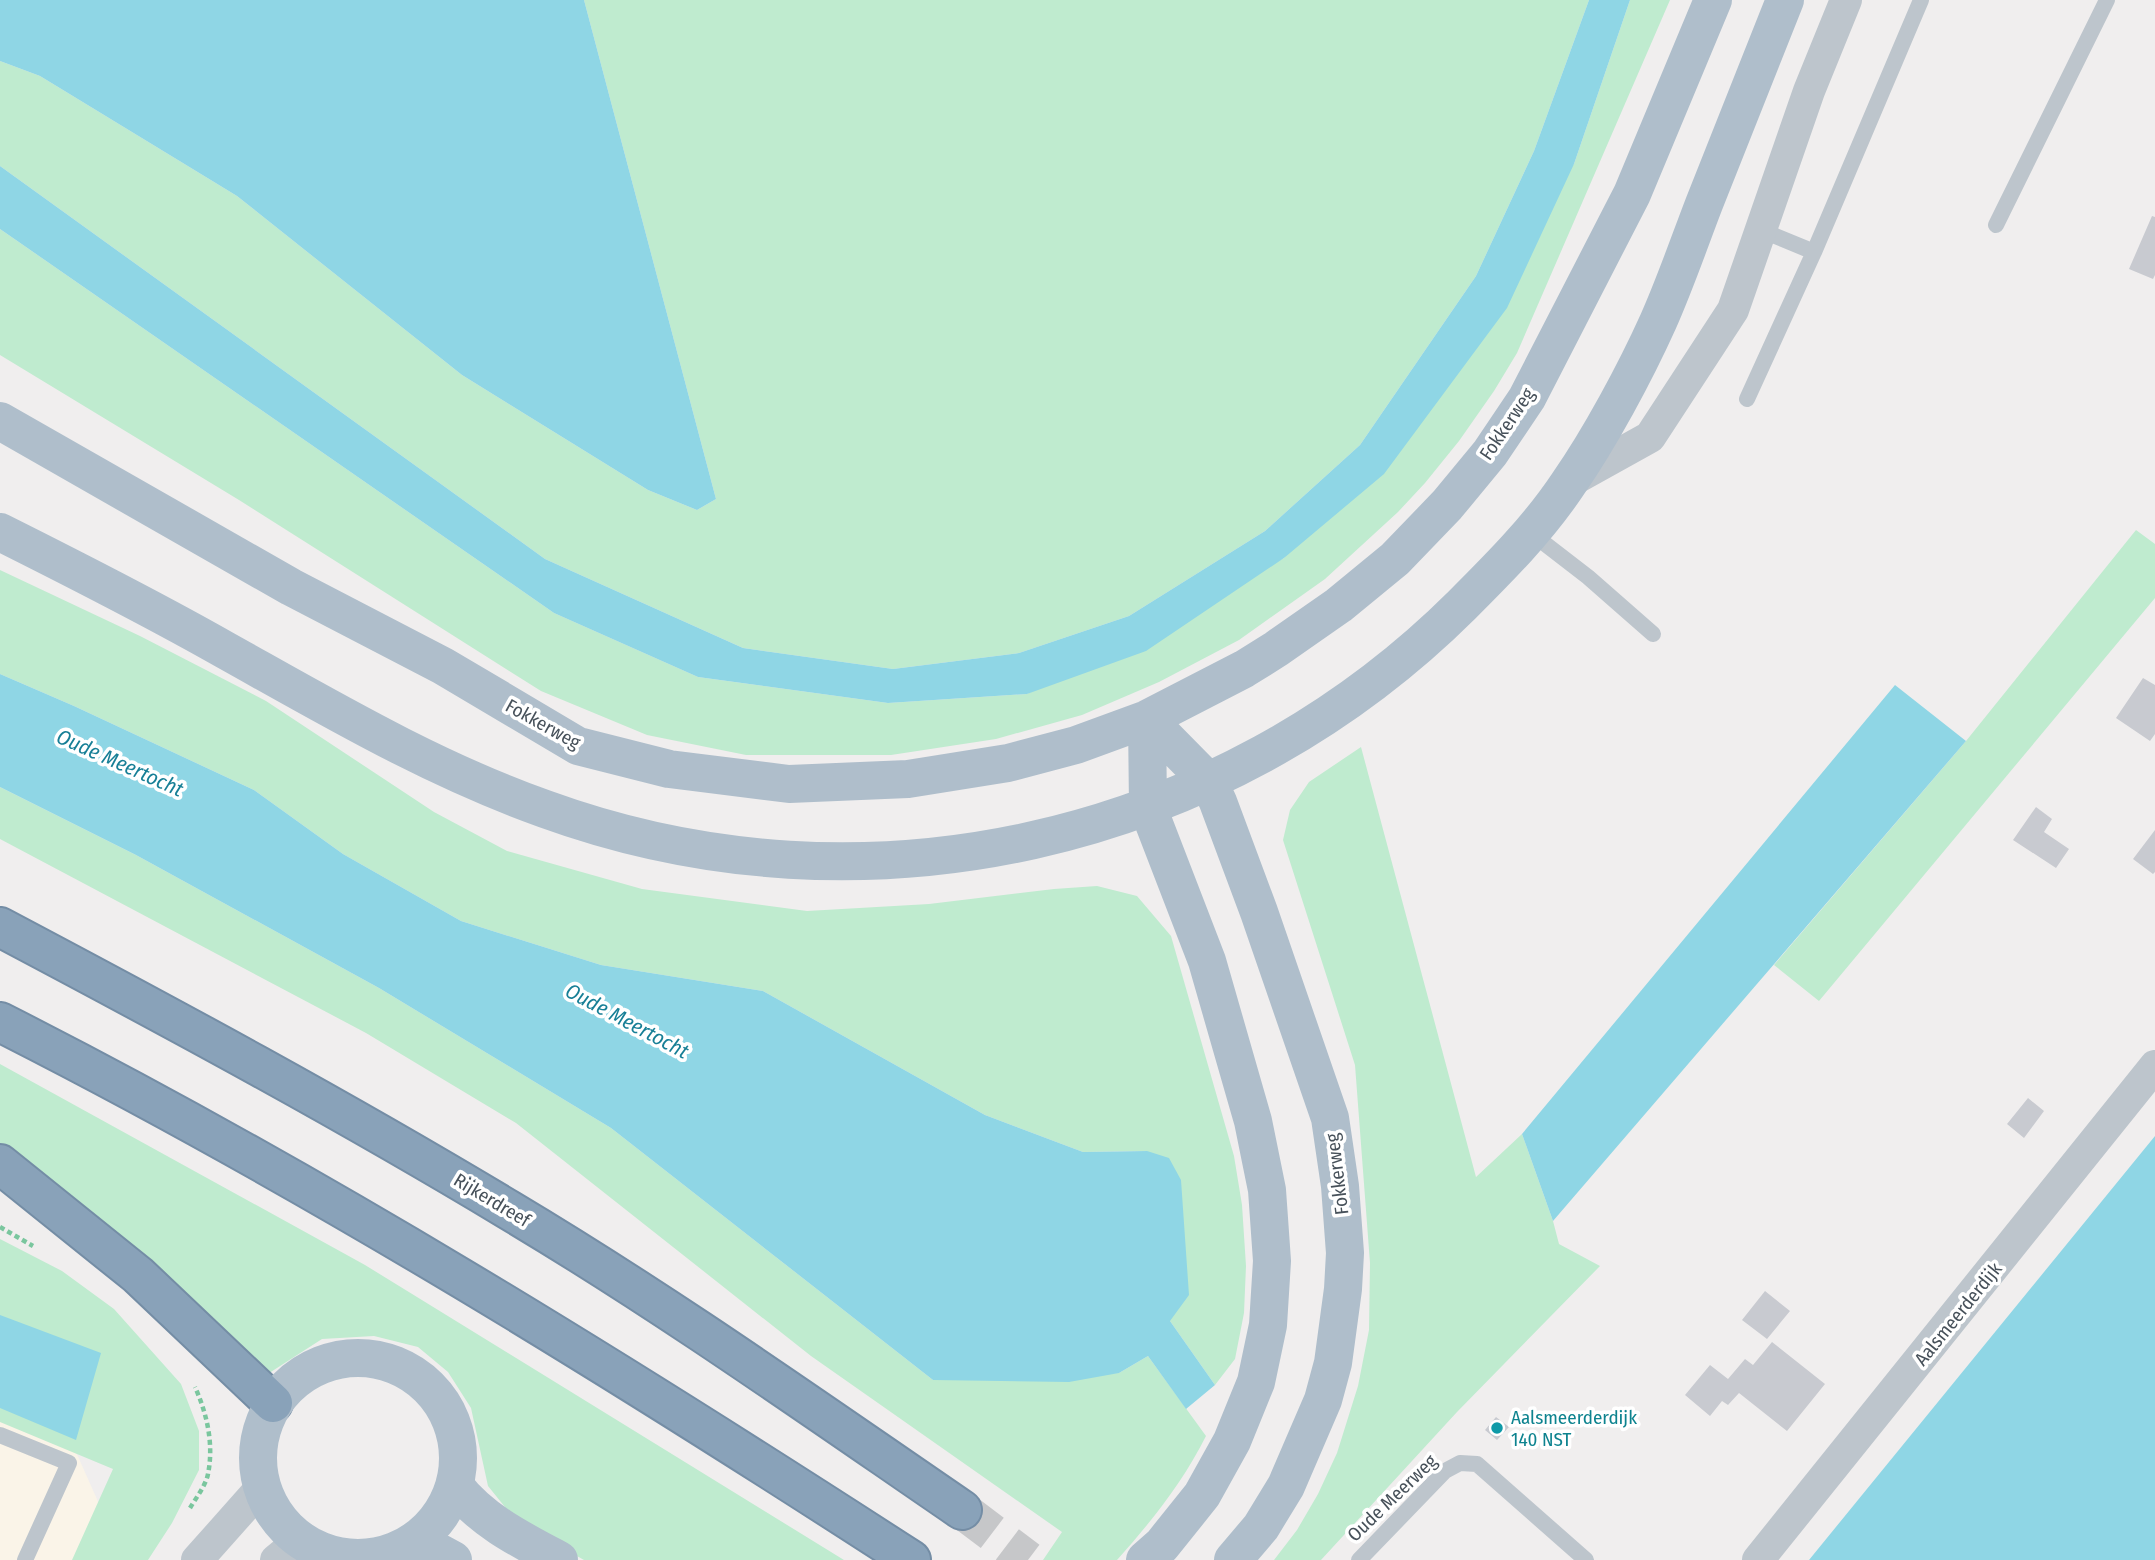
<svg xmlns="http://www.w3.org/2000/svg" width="2155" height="1560" font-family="'Fira Sans Condensed',sans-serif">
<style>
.commercial{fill:#faf4e8}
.green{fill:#bfebcf}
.water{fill:#8fd6e5}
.building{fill:#c8cad0}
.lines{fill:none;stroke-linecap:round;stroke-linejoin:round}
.highway-tunnel{stroke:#c6c7c9;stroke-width:38;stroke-dasharray:38 19;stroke-linecap:butt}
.highway-casing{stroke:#748da5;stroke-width:42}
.path{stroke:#7ac69e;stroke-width:4.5;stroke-dasharray:5 3.5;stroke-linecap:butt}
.lane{stroke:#bdc5cc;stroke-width:16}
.street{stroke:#bdc5cc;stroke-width:32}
.primary{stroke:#afbecb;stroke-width:38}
.highway{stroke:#89a2b9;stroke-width:38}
.culture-dot{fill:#0f9aa8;stroke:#fff;stroke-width:2.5}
.labels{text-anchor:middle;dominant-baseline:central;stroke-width:7;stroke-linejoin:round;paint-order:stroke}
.street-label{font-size:19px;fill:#47515a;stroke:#fff}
.culture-label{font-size:19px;fill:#0d838f;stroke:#fff;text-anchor:start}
.water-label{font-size:21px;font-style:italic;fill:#177f96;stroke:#fff}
</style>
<rect width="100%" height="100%" fill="#f0eeee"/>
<path class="commercial" d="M0,1421L76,1452L124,1560H0Z"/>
<path class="green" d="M584,0H1589L1534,151L1476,276L1360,445L1265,531L1129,616L1019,653L893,669L743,648L545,559L0,166V61L40,76L237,196L462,375L648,490L697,510L716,499Z
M1630,0H1670L1517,353L1494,391L1459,441L1425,483L1398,512L1325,579L1239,640L1159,682L1082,715L996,739L891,755H746L647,735L541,691L239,500L0,355V229L554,613L698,677L888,703L1027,694L1284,558L1574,164Z
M2136,530L2155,544V598L1819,1001L1774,965L1966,741Z
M0,570L140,636L266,701L434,812L507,851L642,889L807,911L929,904L1054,889L1097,886L1137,896L1171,936L1234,1156L1242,1205L1246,1266L1244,1313L1235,1359L1215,1385L1170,1321L1147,1151L1083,1152L985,1115L763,991L601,965L461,921L343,854L254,790L74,706L0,674Z
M1361,747L1476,1177L1522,1134L1553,1221L1559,1244L1600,1266L1457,1412L1321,1560H1274L1297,1530L1318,1494L1337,1453L1358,1386L1369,1330L1370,1263L1355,1065L1283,840L1290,810L1309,782Z
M0,787L136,855L379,988L611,1128L933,1380L1119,1373L1148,1356L1206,1436C1183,1482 1151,1522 1117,1560H1043L1062,1532L811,1356L516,1123L366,1033L0,839Z
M0,1064L365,1265L844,1560H584L517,1522L488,1486L471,1408L448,1372L418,1347L374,1336L322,1339L263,1377L0,1148Z
M0,1239L62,1271L114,1309L181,1384L199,1431V1470L172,1523L148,1560H72L113,1469L0,1422Z"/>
<path class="water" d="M0,0H584L716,499L697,510L648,490L462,375L237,196L40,76L0,61Z
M1589,0H1630L1574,164L1507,308L1384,474L1284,558L1146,651L1027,694L888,703L698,677L554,613L0,229V166L545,559L743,648L893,669L1019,653L1129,616L1265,531L1360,445L1476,276L1534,151Z
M0,674L74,706L254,790L343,854L461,921L601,965L763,991L985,1115L1083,1152L1147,1151L1169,1158L1181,1180L1189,1295L1170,1321L1215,1385L1186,1409L1148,1356L1119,1373L1069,1382L933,1380L611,1128L379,988L136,855L0,787Z
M1895,685L1966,741L1553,1221L1522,1134Z
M2155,1136V1560H1809Z
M0,1315L101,1353L76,1440L0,1408Z"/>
<path class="building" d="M2152,216L2155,217V275L2153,279L2129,269Z
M2143,678L2155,685V734L2150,741L2116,718Z
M2036,807L2052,819L2044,832L2069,849L2056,868L2013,840Z
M2155,830V872L2153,874L2133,859Z
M2028,1098L2044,1111L2024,1138L2007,1124Z
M1765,1291L1790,1311L1767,1339L1742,1320Z
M1772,1342L1825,1384L1787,1431L1739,1393L1728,1405L1722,1401L1710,1416L1685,1395L1710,1365L1728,1379L1745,1359L1753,1365Z
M1496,1417L1509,1427L1497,1440L1485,1430Z"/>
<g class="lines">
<path class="highway-tunnel" d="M962,1510L1028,1560"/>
<defs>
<path id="highway" d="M0,927C172,1018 343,1110 509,1210C665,1303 813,1408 962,1510
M0,1022C314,1181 616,1369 911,1560
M0,1164L138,1275L273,1403"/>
</defs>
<use href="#highway" class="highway-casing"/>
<path class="path" d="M0,1227L33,1246
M190,1508C196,1498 206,1485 208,1474C214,1444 207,1414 195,1387"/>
<path class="lane" d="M1996,225L2107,0
M1814,252L1921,0
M1747,399L1814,252L1761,230
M1531,533L1588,577L1653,634
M0,1435L69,1463L25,1560
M1359,1560L1445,1471L1460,1463L1477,1464L1586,1560"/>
<path class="street" d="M1569,482L1650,437L1733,310L1809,91L1846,0
M197,1560L261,1488
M276,1560L299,1541
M1758,1560L2155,1066"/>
<path class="primary" d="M0,421L291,587L443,666L578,746L669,769L789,784L908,779L1008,763L1076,745L1147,719L1244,669L1276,649L1339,605L1395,559L1447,505L1490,453L1527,398L1632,194L1713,0
M0,532C76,570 151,608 225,650C329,708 432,769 545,809C864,925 1222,844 1462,605C1500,567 1538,529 1568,484C1600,438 1635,373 1658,322C1675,284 1689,243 1704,204C1731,136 1758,68 1785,0
M1147,719L1209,782L1218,802L1259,912L1330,1118L1340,1186L1345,1253L1343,1289L1333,1363L1323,1400L1286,1486L1261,1527L1233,1560
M258 1458a100 100 0 1 1 200 0a100 100 0 1 1-200 0Z
M455,1486C481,1520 521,1540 559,1560
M416,1540L453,1560
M1145,1560L1162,1545L1202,1495L1232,1441L1256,1382L1268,1325L1272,1261L1267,1190L1253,1121L1207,961L1148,808L1147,719"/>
<use href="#highway" class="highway"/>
</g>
<circle class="culture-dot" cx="1497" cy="1428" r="7"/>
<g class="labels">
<g class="street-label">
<text transform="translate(1507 424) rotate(-56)">Fokkerweg</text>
<text transform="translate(543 724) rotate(29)">Fokkerweg</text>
<text transform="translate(1337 1174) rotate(-97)">Fokkerweg</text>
<text transform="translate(492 1200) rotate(31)">Rijkerdreef</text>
<text transform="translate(1958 1314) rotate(-51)">Aalsmeerderdijk</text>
<text transform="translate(1392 1498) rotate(-44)">Oude Meerweg</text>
</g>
<g class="culture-label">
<text x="1511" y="1417">Aalsmeerderdijk<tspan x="1511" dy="22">140 NST</tspan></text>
</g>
<g class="water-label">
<text transform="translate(120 763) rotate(24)">Oude Meertocht</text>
<text transform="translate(627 1021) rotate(28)">Oude Meertocht</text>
</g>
</g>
</svg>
